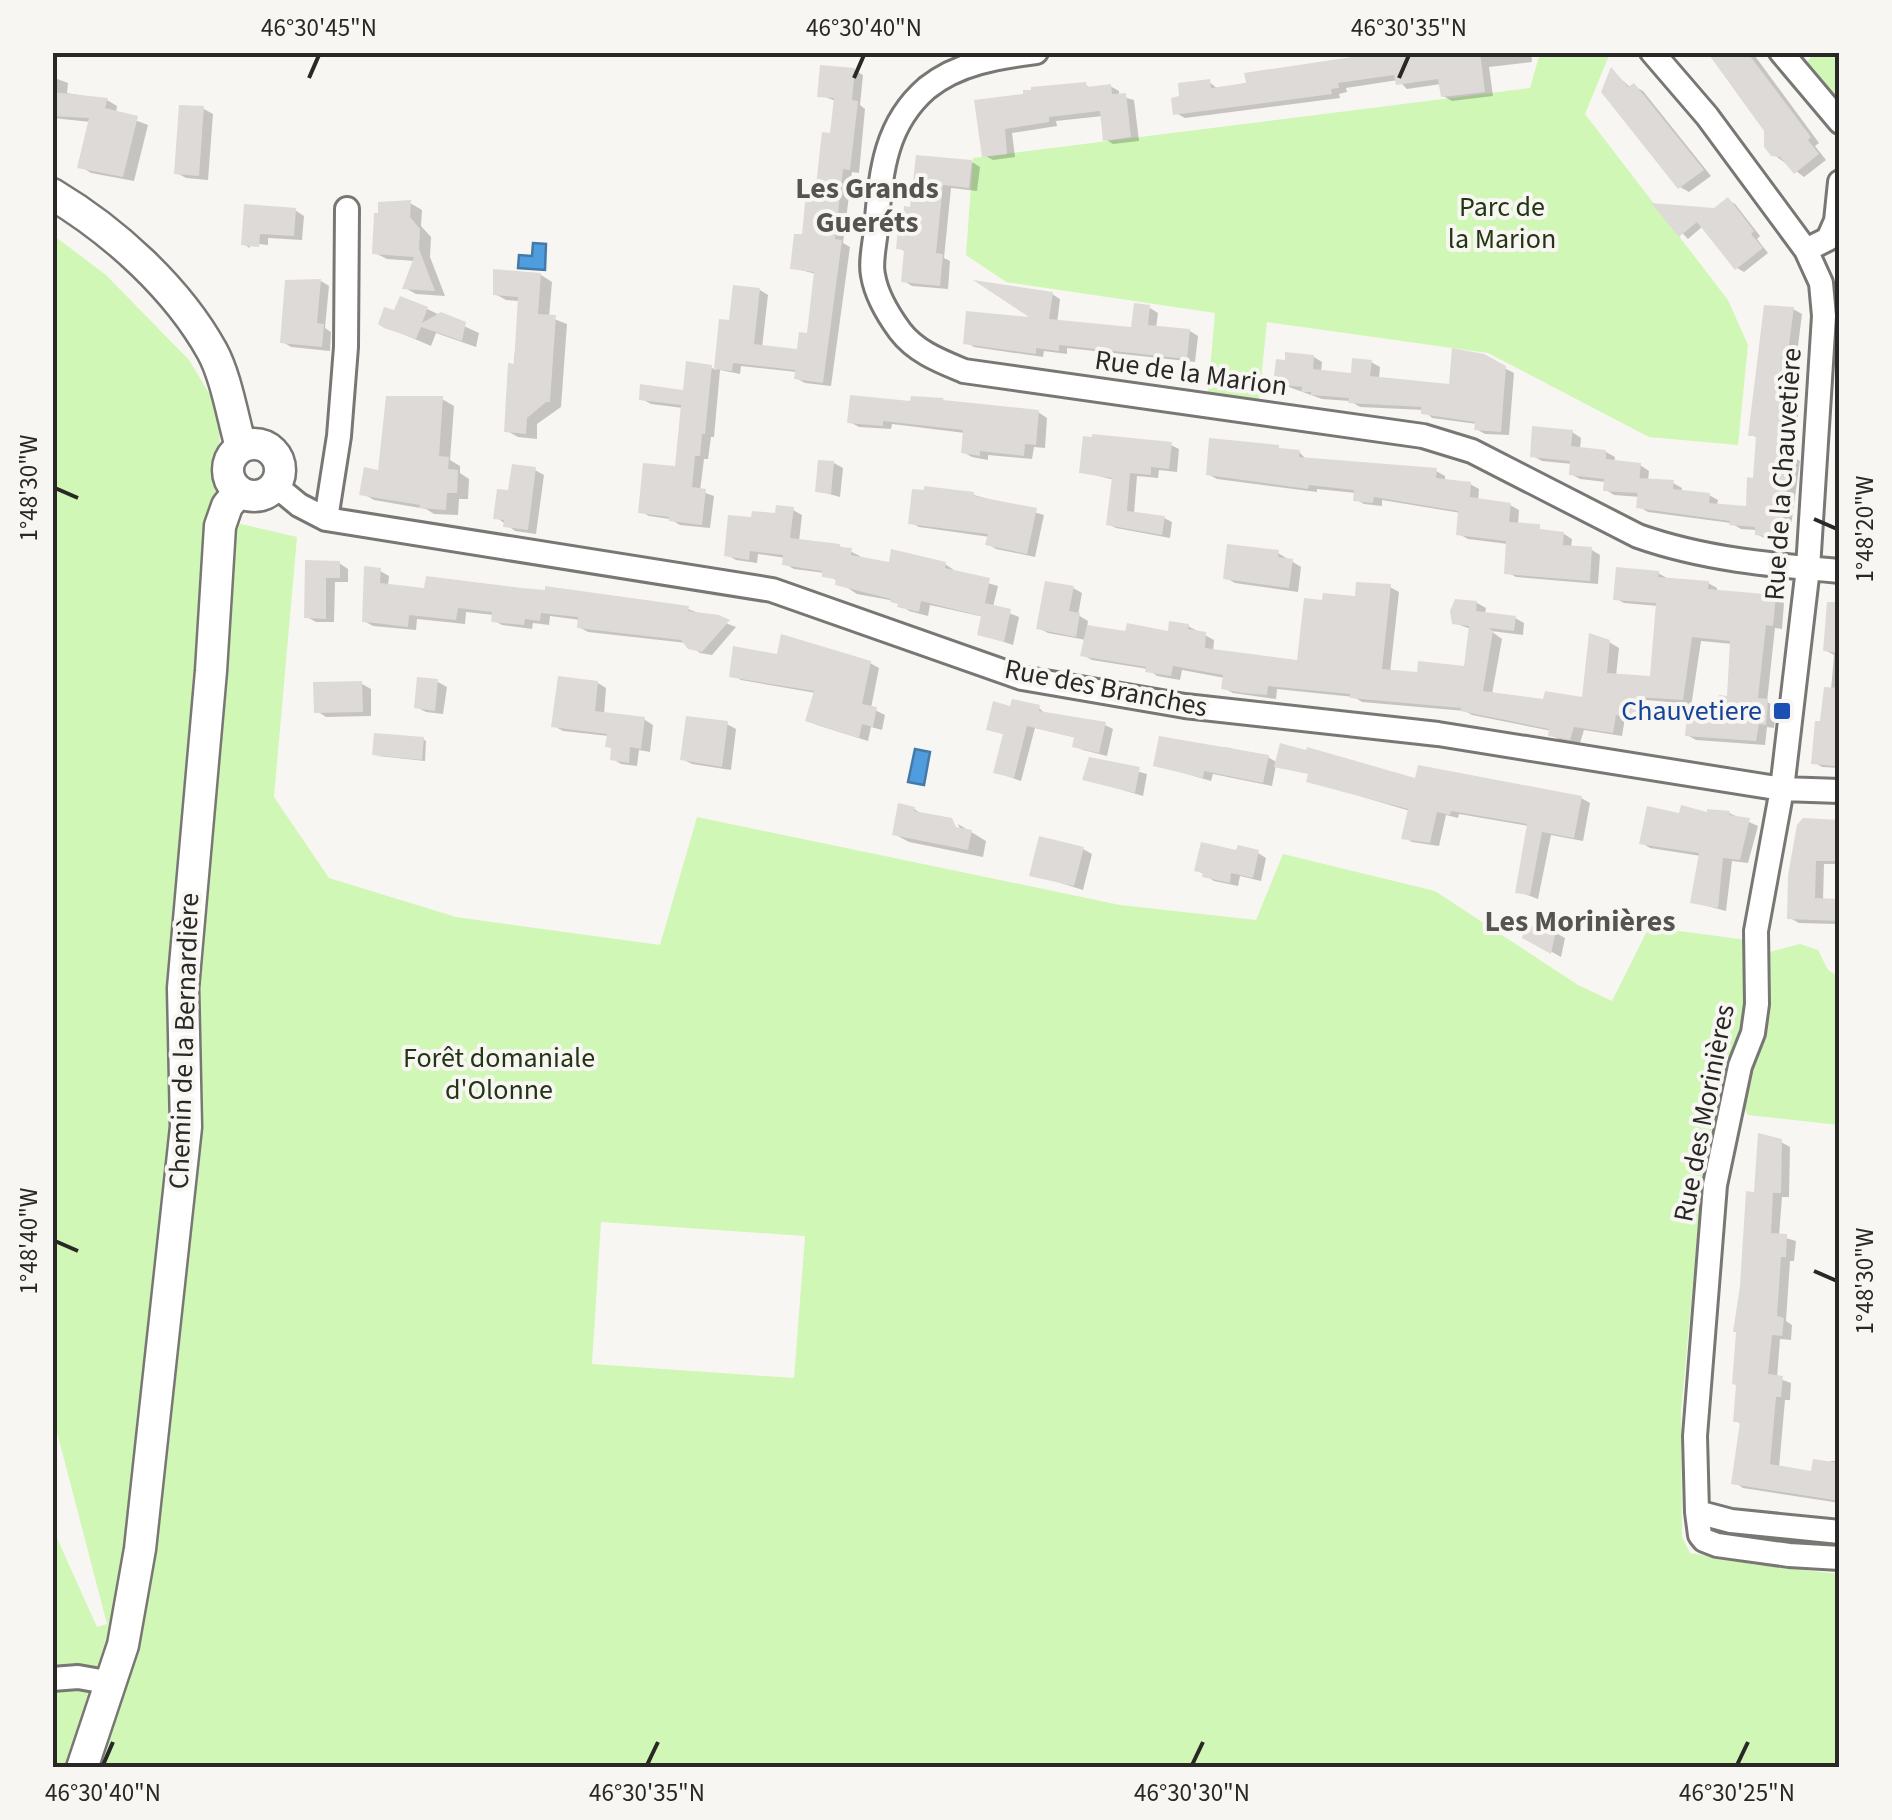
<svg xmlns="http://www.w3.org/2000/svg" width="1892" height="1820" font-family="'Source Sans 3',sans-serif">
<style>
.green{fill:#d0f7b6;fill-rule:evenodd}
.water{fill:#4f9dde;stroke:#447aa7;stroke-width:2.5}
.shadow{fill:#0003;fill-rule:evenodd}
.building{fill:#dedad8}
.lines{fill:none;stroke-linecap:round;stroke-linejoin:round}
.minor-casing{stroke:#797774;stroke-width:28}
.tertiary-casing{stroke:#797774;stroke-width:35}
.minor{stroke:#fff;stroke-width:22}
.tertiary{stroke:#fff;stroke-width:30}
.ticks{fill:none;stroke:#292827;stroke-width:4}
.transit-dot{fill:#1a4fb4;stroke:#f8f6f2;stroke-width:4}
.labels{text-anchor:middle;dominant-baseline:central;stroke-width:8;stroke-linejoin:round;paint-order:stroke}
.park-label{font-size:28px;fill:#233614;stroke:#f8f6f2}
.street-label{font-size:28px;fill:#292827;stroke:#f8f6f2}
.transit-label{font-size:28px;fill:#164399;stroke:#f8f6f2;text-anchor:end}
.neighbourhood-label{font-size:30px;font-weight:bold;fill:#565451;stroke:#f8f6f2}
.neatline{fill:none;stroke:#292827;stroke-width:4}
.ticks-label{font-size:25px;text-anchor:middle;fill:#292827}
</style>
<rect width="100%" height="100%" fill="#f8f6f2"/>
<path class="green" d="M1540,53H1610L1585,114L1728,300L1748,345L1738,445L1649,437L1488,353L1267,322L1259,399L1208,393L1215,313L1006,282L966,255L973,158L1530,88Z
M1814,53H1839L1838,94H1828L1805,65Z
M53,235L106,275L189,360L221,413L215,518L297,537L274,797L329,878L456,917L660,945L697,817L1120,905L1256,920L1283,854L1435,891L1578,985L1612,1001L1649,927L1747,940L1752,977L1743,1033L1707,1147L1699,1218L1681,1412L1682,1537L1690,1553L1757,1565L1839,1574V1767H53L52,1527L97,1627L107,1624L52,1413ZM601,1222L805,1236L794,1378L592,1364Z
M1800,944L1818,950L1828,970L1839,977V1125L1748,1115L1742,1104L1762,970L1770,952Z"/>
<path class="water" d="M533,243L546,244L545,270L518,268L519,255L532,256Z
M915,749L930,752L924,785L908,782Z"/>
<path class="shadow" d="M1354,52H1531L1532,62L1489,67L1493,96L1452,101L1443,96L1441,84L1407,89L1398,80L1346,88L1347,92L1339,94L1340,98L1185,118L1176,113L1209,82L1218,89L1355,59Z
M1709,52H1752L1819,143L1815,146L1826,160L1804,177L1773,154L1767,131Z
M854,70L863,75L860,105L865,109L859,173L852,172L843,243L850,247L831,386L805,383L796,378L797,372L741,366L740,374L720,370L714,437H711L708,459H704L700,491L714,496L710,528L680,525L670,519L649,516L640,511L677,469L683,408L651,404L642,399L685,393L712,368L716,370L722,322L731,323L760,290L768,295L762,348L799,352L809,335L816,274L793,268L817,197L832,136L836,101L820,95Z
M1612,71L1631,88L1634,86L1643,91L1711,176L1689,192L1680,187Z
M52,77L68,83L67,93L107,100L117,106L116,113L148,125L134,181L91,173L80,166L91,122L52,118Z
M1085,85L1093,89L1110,86L1119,91V96L1134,100L1139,141L1113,144L1105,139L1103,116L1056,121L1057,126L1012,133L1015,157L993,160L984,155L977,103Z
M204,109L213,114L208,180L186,178L177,173Z
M918,158L972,162L980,167L977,191L951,188L944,258L950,261L948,289L912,286L904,281L906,252L899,248L905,220L912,210Z
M1728,200L1735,204L1760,236L1757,239L1768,253L1744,272L1737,268L1703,226L1688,239L1657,206L1715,211Z
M410,203L422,210L421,226L431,237L430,257L445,296L416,294L405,288L415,261L387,259L375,253Z
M295,210L304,216L302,240L268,238V245L250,243V248L243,244Z
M541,275L552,282L549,317L567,324L561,407L537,424V439L518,437L507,431L520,301L506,300L495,294Z
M321,281L329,286L325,328L331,332L330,351L291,347L283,342Z
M1052,294L1060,299L1057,323L1133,330L1150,308L1158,313L1156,328L1190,331L1198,336L1195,362L1067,348V354L1044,351L1043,357L974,347L966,342L1039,321Z
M427,309L479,333L476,347L436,333L431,346L396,331Z
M1793,309L1802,314L1793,386L1800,391L1795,458L1800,461L1789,541L1766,539L1757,534V530L1741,529L1731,523L1648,512L1639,507L1640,497L1614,495L1605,489L1606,482L1580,479L1571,474L1572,464L1542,461L1533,456L1572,432L1581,438L1580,449L1606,452L1615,457L1614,463L1640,465L1649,471L1648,481L1673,483L1682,488L1681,493L1709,495L1718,500L1717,506L1748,509L1756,481L1759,439L1751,434Z
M1314,357L1322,362L1321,372L1353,376L1371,362L1380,367L1379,379L1452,387L1483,357L1514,373L1509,435L1485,434L1476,429L1477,424L1432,418L1424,410L1360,407L1350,401L1322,399L1275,382Z
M442,399L454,406L450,460L460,466V473L469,479L468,499H459L458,515L434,514L426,509L374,500L362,493Z
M1038,412L1047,418L1045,448L1034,447L1032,459L988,455V460L972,457L963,452L965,433L892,424L891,429L859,427L850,422Z
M1171,445L1179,449L1177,472L1159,470L1158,478L1137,476L1134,514L1164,518L1172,522L1170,538L1116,528L1108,524L1115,480L1082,472Z
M1284,451L1299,452L1307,460L1436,471L1445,476V482L1470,484L1479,489L1478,501L1510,505L1519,510L1518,525L1564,534L1572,539L1571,548L1592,550L1600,555L1598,584L1516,577L1507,572L1508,544L1468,539L1459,534L1461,513L1382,500V506L1364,504L1355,499L1356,493L1317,489V492L1217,479L1208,474Z
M834,463L843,468L840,497L818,491Z
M535,470L544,475L536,534L515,531L496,517L511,493Z
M974,495L1044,515L1035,557L996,549L988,544L990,537L919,527L910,522Z
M1840,502V539L1835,536Z
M793,510L802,515L799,541L839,546L860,556V559L890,565L945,564L954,570L953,573L998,586L993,607L1019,617L1013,645L980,634L984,617L930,605L928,616L909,611L895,601L857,594L825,573L794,569L785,564L786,558L758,554L757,563L736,560L727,555L754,520Z
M1278,553L1301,567L1298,592L1235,583L1226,578Z
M307,563H339L348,569V582H335L334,622H316L307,617Z
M380,571L389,576L388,586L688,609L736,627L712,655L700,653L687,643L588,632L579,627L580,620L550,616L549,625L533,623L532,629L502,625L493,620L494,615L466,612L465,624L417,619L416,630L373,626L364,621Z
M1658,573L1667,578L1708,583L1717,588V593L1775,598L1784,603L1782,629L1775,628L1767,702L1777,707L1774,728L1767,727L1765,745L1696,740L1687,735L1690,704L1646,700L1643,721L1625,718L1622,736L1584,730L1580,743L1560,740L1551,735L1552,731L1472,715L1465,711L1362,702L1354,697L1277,689L1276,699L1233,693L1224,688L1225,678L1182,670L1180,680L1157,676L1148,669L1092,660L1083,655L1086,640L1048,633L1039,628L1073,588L1082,593L1078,615L1088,621L1087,628L1127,634H1170L1188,626L1214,640L1213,652L1299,663L1358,599L1390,587L1399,592L1390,673L1419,675L1466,669L1471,629L1454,623L1477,603L1486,608L1485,614L1515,618L1524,623L1523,635L1491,631L1502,639L1492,694L1545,702L1585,700L1609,642L1619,648L1616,676L1652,679L1658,606L1624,603L1615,598ZM1701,641L1733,644L1729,698L1720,710L1691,707Z
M1840,612V768L1822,767L1814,762L1831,690L1834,655L1825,650Z
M779,657L870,663L879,668L871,708L885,715L882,730L871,727L868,741L817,725L808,720L816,693L741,680L732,675Z
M438,682L447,687L443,714L426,712L416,707Z
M598,683L606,688L604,715L645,720L653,725L650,752L639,750L637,766L621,764L613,759L614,749L609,736L563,731L554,726Z
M362,684L371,689V716L326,717L317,711Z
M1039,708L1046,714L1105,725L1113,729L1107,756L1083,750L1075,746L1077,738L1035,728L1021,781L996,772L1005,735L989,728L1012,709Z
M727,724L736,729L731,770L692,764L682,759Z
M423,739L426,741L425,761L378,756Z
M1225,747L1268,757L1278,763L1581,798L1590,803L1583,841L1551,835L1538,899L1517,891L1529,826L1459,814L1458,818L1446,815L1439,846L1412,842L1404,837L1410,811L1309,781L1320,775L1283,766V769L1276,765L1272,786L1213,774L1211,781L1156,765L1224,752Z
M1091,759L1147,774L1143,796L1085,779Z
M914,809L924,815L951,821L964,838L958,824L986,841L983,857L909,842L894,834Z
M1729,813L1758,826L1748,863L1732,861L1726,911L1692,902L1701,856L1650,848L1642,843L1681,816Z
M1840,821V864H1824L1823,901H1840V948L1836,946V924L1799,923L1790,918L1799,826Z
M1083,849L1092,854L1083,890L1032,874Z
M1238,853H1258L1266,858L1261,881L1240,876L1238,886L1214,881L1197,870Z
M1527,927L1556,933L1565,938L1561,957L1525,937Z
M1781,1142L1790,1147L1789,1197H1782L1779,1236L1796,1241L1794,1261H1790L1786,1321L1792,1325L1791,1340L1780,1339L1777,1378L1791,1383L1790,1400H1785L1779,1468L1813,1474L1831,1461H1840V1503L1743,1488L1734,1482L1742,1424L1735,1421L1756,1194Z"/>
<path class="building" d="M1352,52H1480L1485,92L1441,97L1438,79L1396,85L1394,75L1338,83L1339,88L1331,89L1332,94L1173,115L1171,98L1179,96L1178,83L1210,79L1211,88L1246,83L1244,73L1352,57Z
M1707,52H1747L1811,137L1808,140L1819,154L1794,174L1780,157L1771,156L1764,147V131Z
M820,65L855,68L852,100L858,101L850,170L843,169L835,239L842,240L823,383L794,379L795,370L733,363L732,371L714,369L719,319L729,320L733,285L760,288L754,344L797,349L799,332L807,333L814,272L790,269L794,234H802L806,193L815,194L822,132L830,133L834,98L817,97Z
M1611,67L1628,87L1634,83L1704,170L1678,189L1601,92Z
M1086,82L1087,87L1111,84L1112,94L1126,93L1131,137L1103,141L1100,111L1049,117V122L1005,129L1007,154L982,157L974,100L1023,94V90H1031V87Z
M52,92L108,98L105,108L138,116L123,177L77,168L89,118L52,116Z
M179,105L204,106L199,176L174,174Z
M916,155L972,160L969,188L943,185L936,253L943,254L940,286L901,282L904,250L896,249L899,217H903L904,206L910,207Z
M1728,197L1754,231L1751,234L1763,248L1735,270L1697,222L1679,237L1651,203L1714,208Z
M411,200L410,217L420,229L419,249L435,291L402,289L414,257L372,254L374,213H378V202Z
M244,204L296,208L294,236L260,234L259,247L241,245Z
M493,269L541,273L538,314L556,315L550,402H546L527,418L526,434L504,432L508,363L514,364L518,297L493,295Z
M321,279L317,323L324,324L322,347L280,343L285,280Z
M973,280L1053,292L1049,319L1131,327L1134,303L1150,305L1148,325L1190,329L1187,359L1059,345V351L1036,348V354L963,344L966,311L1029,317Z
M400,296L428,307L422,323L441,312L466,322L462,341L421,327L416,339L384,328L378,324L384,307L394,310Z
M1764,305L1794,307L1784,383H1792L1786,453H1792L1781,538L1755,535V527L1729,525L1730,521L1636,508L1639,478L1674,480L1673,489L1710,493L1709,503L1746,506L1747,477L1753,478L1756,436H1748Z
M1452,348L1484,354L1506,366L1501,432L1474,430L1475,422L1421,414V407L1348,403L1349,398L1311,395V392H1301L1302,387L1273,384L1276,359L1285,360V352L1314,355L1313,369L1351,373L1352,358L1372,360L1370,376L1449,384Z
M686,361L712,365L705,434H702L700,456H695L692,487L706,489L702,525L669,521V517L638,513L643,463L675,466L681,405L639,400L640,384L683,390Z
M850,395L910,401L911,396L944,398L943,400L1039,410L1036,445L1025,444L1024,456L980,451V456L961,453L963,430L883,421V426L847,423Z
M386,396H443L439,456L449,457L448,469L458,470L457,493H447L446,510L419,508L420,505L359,495L364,467L378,470Z
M1532,426L1573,430L1571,446L1606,450V459L1641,463L1638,493L1603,491L1604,479L1569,475L1570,456V461L1530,457Z
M1092,434L1172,442L1169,469L1151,467V475L1130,473L1127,511L1165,516L1162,535L1106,525L1112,478L1079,473L1083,436L1092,437Z
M1209,438L1279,445V448L1300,450L1299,457L1437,468L1436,478L1471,482L1470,497L1511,503L1509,522L1540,524V529L1564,532L1563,545L1592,547L1590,581L1504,574L1506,541L1456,535L1458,511L1374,497L1373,503L1353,501L1354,490L1309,485L1308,489L1206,475Z
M818,460L834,461L831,494L815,492Z
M512,464L536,467L528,530L503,527L504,520L493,519L497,489L508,490Z
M924,486L974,492V496L1037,508L1027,554L985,545L988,534L908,524L912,489L924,490Z
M776,505L794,507L790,538L840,544L839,547L852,548L851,555L889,562L891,549L946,562L945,568L990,578L985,603L1011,609L1004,642L977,635L981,616L921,601L919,612L897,607L898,604L890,602L891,599L835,585L836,579L822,577V571L782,565L783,555L750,551L749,560L724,556L728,515L751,517L752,511L775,513Z
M1227,544L1279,550L1278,557L1293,559L1289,588L1223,579Z
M305,560L340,561V578H326V619L304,618Z
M364,566L381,568L380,583L424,588L426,576L522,588L545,590V586L689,606L688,611L719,615L730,620L702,652L688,649L681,640L577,628L578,617L541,613L540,621L525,619L524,625L491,622L492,612L458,608L456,620L409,615L408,627L375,623L376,613L375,623L362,622Z
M1616,567L1659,571L1658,577L1709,581L1708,589L1776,595L1773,626L1766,625L1758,698L1768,699L1766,725L1759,724L1756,741L1685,736L1688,704L1717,707L1719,695L1727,696L1730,641L1692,637L1683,700L1637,697L1634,718L1616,715L1613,733L1574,727L1570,740L1548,736L1549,729L1460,711L1461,708L1350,698V694L1268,686L1267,695L1243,693L1221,689L1223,675L1173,666L1171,676L1145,672L1146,667L1080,656L1087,625L1125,631L1127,623L1168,631L1169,621L1189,624L1188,629L1206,632L1205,648L1297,660L1304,598L1322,600L1323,593L1355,596L1356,582L1391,584L1382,669L1417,672L1418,661L1464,666L1469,626L1452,624L1450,611L1455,599L1477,601L1476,611L1516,616L1514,631L1489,628L1493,631L1483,691L1543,699L1545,691L1582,697L1589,633L1610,640L1607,673L1650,676L1656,603L1613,600Z
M1045,581L1074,586L1069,611L1080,613L1076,637L1036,629Z
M1827,602H1840V653L1823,651Z
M781,634L871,661L862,704L877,707L873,727L862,724L859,738L805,721L814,691L729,677L733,646L777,654Z
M558,676L598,681L595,711L645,717L641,749L630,747L629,763L610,760L611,748L605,747L607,734L551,727Z
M417,677L438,679L435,711L414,708Z
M362,681L363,712L314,713L313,682Z
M1824,687L1840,688L1836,766L1811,764L1815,721H1820Z
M1012,699L1040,705L1039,711L1106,722L1099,753L1072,747L1074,737L1027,726L1014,778L993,773L1003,734L986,730L993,701L1010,706Z
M686,716L728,721L722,767L680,760Z
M374,733L424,737L422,760L372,755Z
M1159,736L1269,755L1263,783L1204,771L1203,778L1153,766Z
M1280,743L1306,750L1307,747L1415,778L1418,765L1582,796L1574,838L1542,832L1530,895L1515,893L1527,824L1451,811L1450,815L1437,812L1430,843L1401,839L1408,809L1306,782L1308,774L1274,767Z
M1089,757L1140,767L1135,793L1082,780Z
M898,803L915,807L914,811L952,818L956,827L972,830L968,850L892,835Z
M1681,805L1707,812V809L1730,811L1729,815L1750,818L1740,860L1723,858L1718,908L1690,903L1699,853L1639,844L1647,806L1679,813Z
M1803,818L1840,820V861H1816L1815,898L1840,899V921L1787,919L1788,875L1797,825Z
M1039,836L1084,847L1074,886L1029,876Z
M1201,842L1236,850L1238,845L1259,850L1253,878L1231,873L1230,883L1202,877L1203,873L1194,871Z
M1525,925L1556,930L1551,954L1522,938Z
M1758,1133L1782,1139L1781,1193H1773L1771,1233L1787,1234L1786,1257H1781L1777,1316L1784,1318L1782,1336L1772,1335L1768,1374L1783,1376L1781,1397H1776L1770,1464L1811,1471L1813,1459L1840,1463V1501L1731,1484L1740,1422H1733L1736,1385L1732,1384L1736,1332H1733L1740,1286L1746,1191L1754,1192Z"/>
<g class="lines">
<defs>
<path id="minor" d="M1036,52C998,57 958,63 927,88C883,126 881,176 876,229C875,243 870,262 873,275C876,294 889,316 900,331C916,352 940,361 964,371L1423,436L1472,451L1638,536C1703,559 1771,565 1840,571
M1652,52L1707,116L1806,250L1821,283L1824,316L1808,568L1782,789L1756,931L1757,1004L1753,1033L1740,1066L1715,1185L1695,1436L1697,1512L1700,1535L1704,1540L1717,1545L1789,1555L1840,1558
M1781,52L1840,122
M1806,250L1828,239L1836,221L1840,182
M276,486L299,505L326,519L772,590L1022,678L1185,706L1438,734L1782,789L1840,791
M326,519L339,436L346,347L347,209
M1697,1512L1731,1521L1840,1532
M52,1679L78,1677L112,1683"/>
<path id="tertiary" d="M52,194C114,231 177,288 212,351C226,376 233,419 241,447
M228 470a26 26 0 1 1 52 0a26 26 0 1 1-52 0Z
M82,1768L123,1645L140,1549L186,1127L183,988L211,671L220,526L227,506L239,491"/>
</defs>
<use href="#minor" class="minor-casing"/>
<use href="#tertiary" class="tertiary-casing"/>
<use href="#minor" class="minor"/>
<use href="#tertiary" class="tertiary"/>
</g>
<path class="ticks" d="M309,78L319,55M854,78L864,55M1399,78L1409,55M55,488L78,498M1814,519L1837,529M55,1241L78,1251M1814,1271L1837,1281M103,1765L113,1742M647,1765L658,1742M1192,1765L1203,1742M1737,1765L1748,1742"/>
<rect class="transit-dot" x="1772" y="701" width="20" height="20" rx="5"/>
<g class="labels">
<g class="park-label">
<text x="1502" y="207">Parc de<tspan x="1502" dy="32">la Marion</tspan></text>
<text x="499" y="1058">Forêt domaniale<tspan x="499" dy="32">d'Olonne</tspan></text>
</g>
<g class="street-label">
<text transform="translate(1191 373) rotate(8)">Rue de la Marion</text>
<text transform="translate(1783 474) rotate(-86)">Rue de la Chauvetière</text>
<text transform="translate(1106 688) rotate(11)">Rue des Branches</text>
<text transform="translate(184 1041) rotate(-88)">Chemin de la Bernardière</text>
<text transform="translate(1704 1113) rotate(-79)">Rue des Morinières</text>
</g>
<g class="transit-label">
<text x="1762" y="711">Chauvetiere</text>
</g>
<g class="neighbourhood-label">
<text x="867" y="188">Les Grands<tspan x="867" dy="34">Gueréts</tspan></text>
<text x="1580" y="921">Les Morinières</text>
</g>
</g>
<rect width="1892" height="1820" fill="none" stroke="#f8f6f2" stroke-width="110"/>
<rect x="55" y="55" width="1782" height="1710" class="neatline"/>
<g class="ticks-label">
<text x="319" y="36">46°30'45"N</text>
<text x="864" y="36">46°30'40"N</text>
<text x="1409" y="36">46°30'35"N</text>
<text transform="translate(28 488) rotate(-90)" y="9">1°48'30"W</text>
<text transform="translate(1864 529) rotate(-90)" y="9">1°48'20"W</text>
<text transform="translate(28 1241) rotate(-90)" y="9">1°48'40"W</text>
<text transform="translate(1864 1281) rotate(-90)" y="9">1°48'30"W</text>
<text x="103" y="1801">46°30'40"N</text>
<text x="647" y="1801">46°30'35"N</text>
<text x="1192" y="1801">46°30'30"N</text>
<text x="1737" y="1801">46°30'25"N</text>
</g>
</svg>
